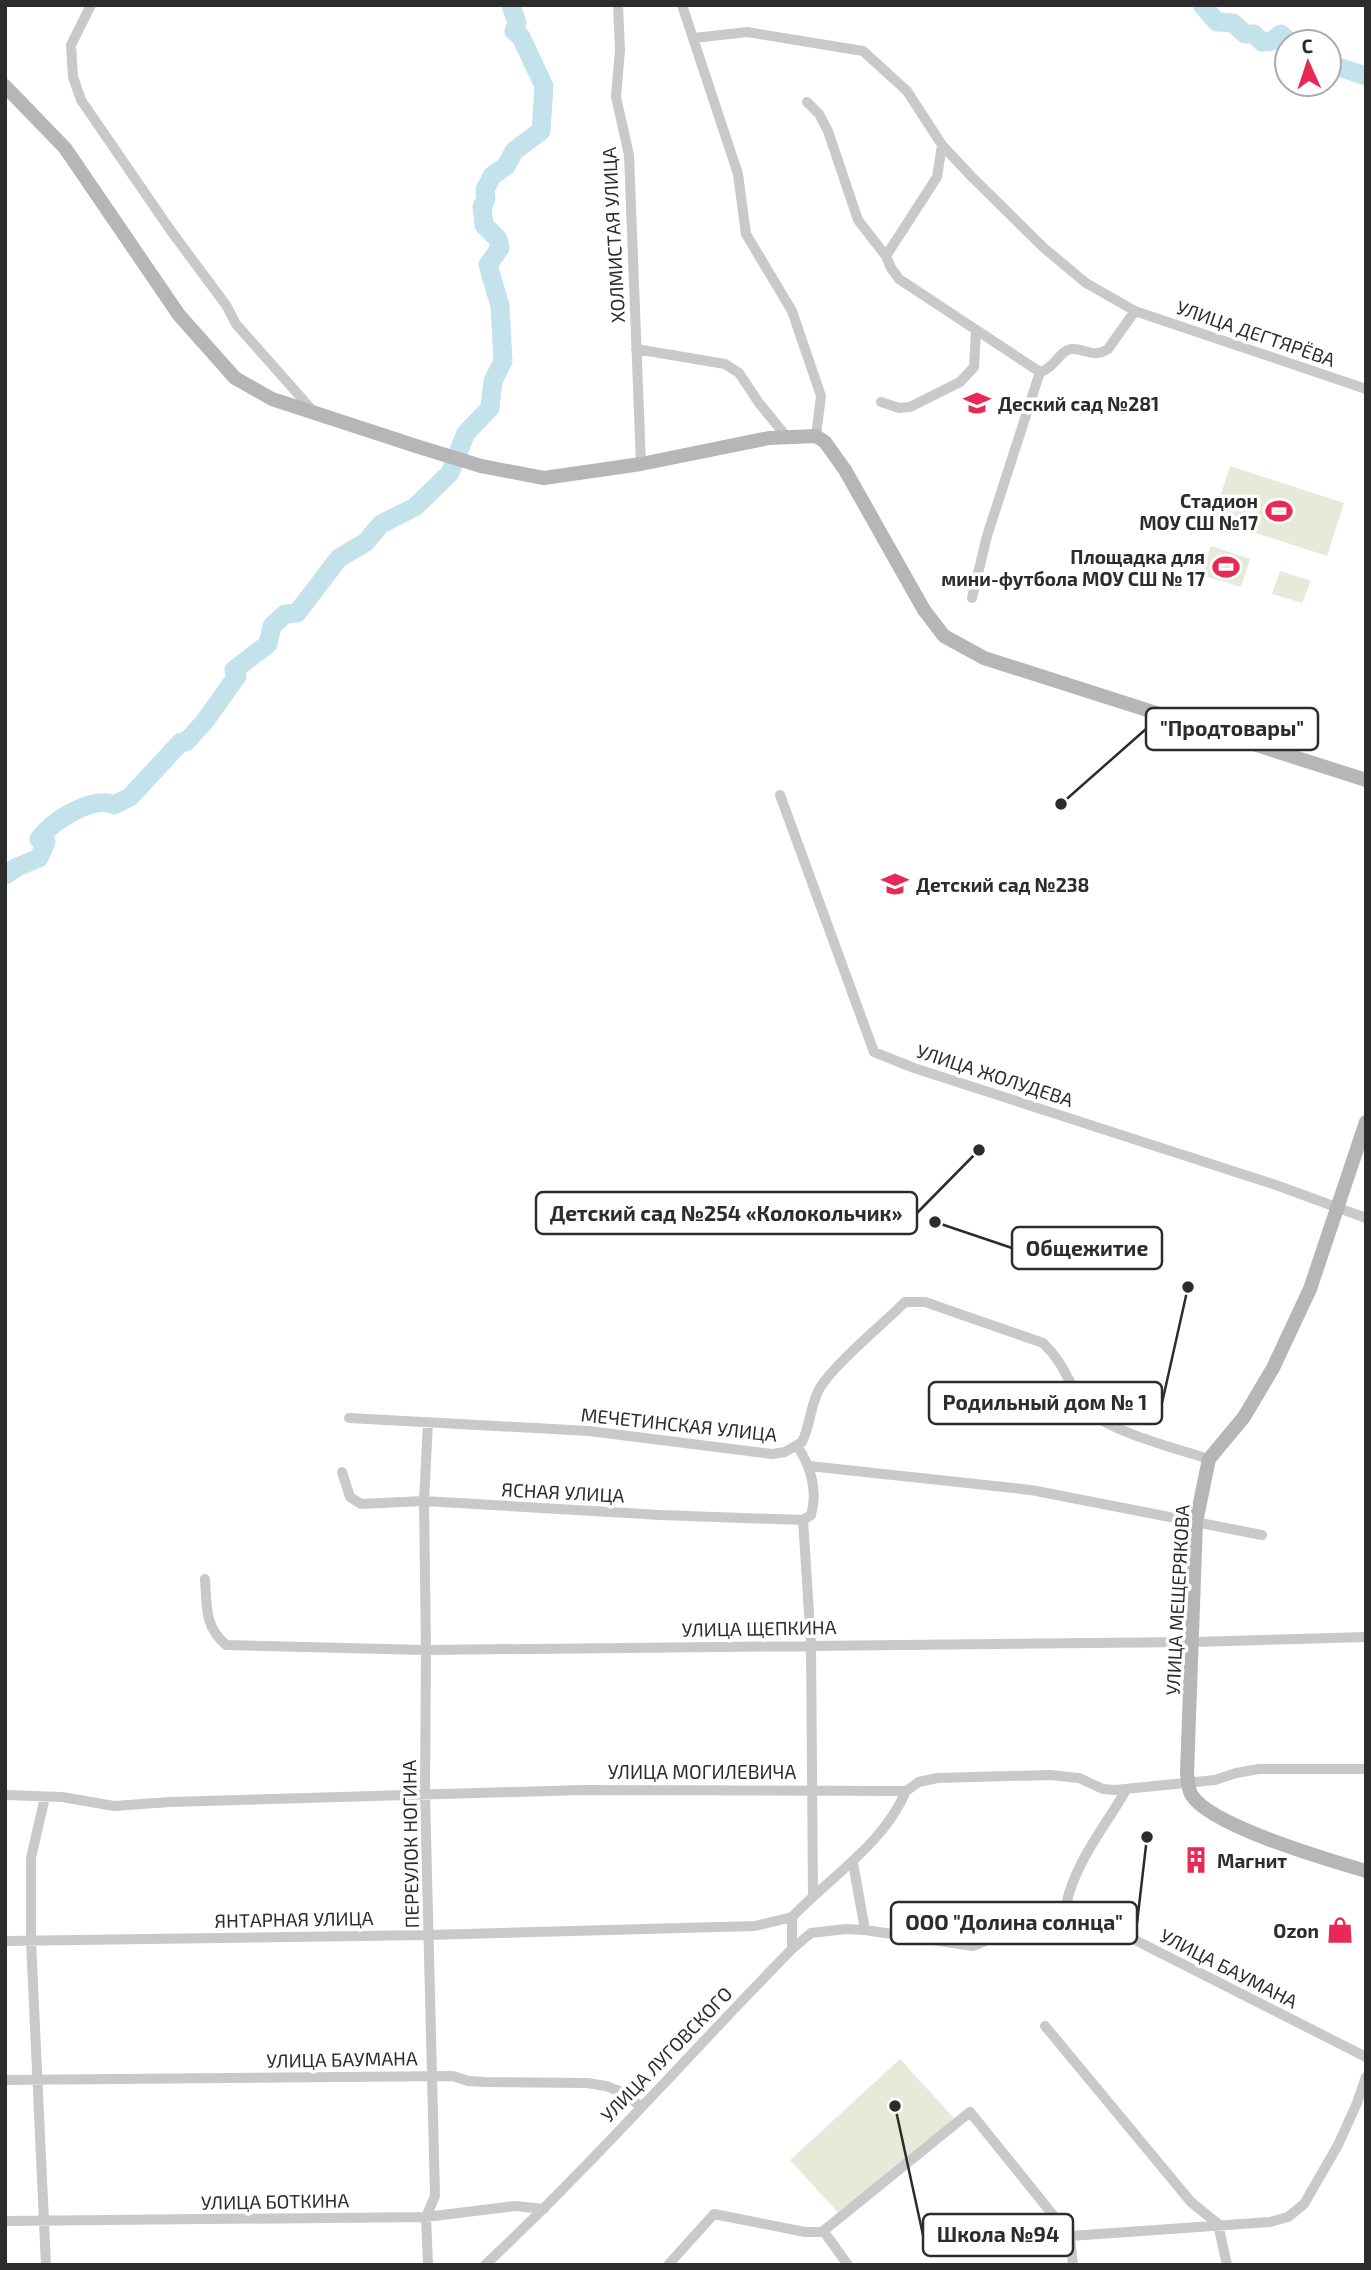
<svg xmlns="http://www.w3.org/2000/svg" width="1371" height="2270" font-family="'Exo 2',sans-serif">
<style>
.green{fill:#e5ead9}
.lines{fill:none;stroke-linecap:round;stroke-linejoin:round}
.river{stroke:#c4e2eb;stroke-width:19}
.street{stroke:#c9c9c9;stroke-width:10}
.secondary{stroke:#b6b6b6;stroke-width:14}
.labels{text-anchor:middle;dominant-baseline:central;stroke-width:7;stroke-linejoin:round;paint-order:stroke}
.street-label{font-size:19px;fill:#2c2c2c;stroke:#fff}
.poi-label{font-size:19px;font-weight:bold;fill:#2c2c2c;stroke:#fff;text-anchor:start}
.leader{fill:none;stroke:#2c2c2c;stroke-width:2.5}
.callout-dot{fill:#2c2c2c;stroke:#fff;stroke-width:2.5}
.callout{fill:#fff;stroke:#2c2c2c;stroke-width:2.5}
.callout-label{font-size:21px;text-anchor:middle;font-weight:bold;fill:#2c2c2c}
</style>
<rect width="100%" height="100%" fill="#fff"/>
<path class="green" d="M1230,466L1344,503L1327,556L1213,519Z
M1211,546L1250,559L1241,587L1201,575Z
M1280,571L1311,581L1302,603L1272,594Z
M900,2059L954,2118L844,2219L790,2160Z"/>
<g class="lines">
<path class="river" d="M1202,5L1217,22L1233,23L1245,34H1254L1262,42L1272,41L1281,34L1290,42
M1329,64L1366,76
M5,875L17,867L39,858L46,842L39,839C52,821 93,795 114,805L130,797L181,742H186L205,721L237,676L234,670L268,644L272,626L285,614L297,613L339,558L366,542L381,524L415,507L450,473L466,433L490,408L493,381L503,361L500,306L488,265L500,248L498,239L484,225L482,207L486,199L485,190L492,176L506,166L514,151L541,131L544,86L521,37L514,31L517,23L511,5"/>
<path class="street" d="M91,5L71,45L73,77L81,100L171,231L226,305L236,324L313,411
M618,5L620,50L616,97L629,155L641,464
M682,5L738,174L746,234L792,311L821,396L816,436
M694,38L747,32L863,51L907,91L942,145L972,177L1044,248L1086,283L1135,311L1366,389
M807,102L819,114L828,131L858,220L886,256L891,268L899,279L1040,372L987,536L972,598
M886,256L937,177L942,145
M636,349L725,364L739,373L759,403L786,436
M1040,372C1054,369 1059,351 1071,349C1085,348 1094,359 1108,349L1135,311
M881,402L899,408L910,407L960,382L974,367L976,331
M780,795L874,1052L914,1068L1276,1185L1366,1218
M349,1418L589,1431L772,1454L785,1452L802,1442C811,1424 810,1403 821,1386C840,1359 881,1326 905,1302H925L1043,1343C1066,1364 1069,1388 1088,1410C1105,1430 1181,1450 1209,1459
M797,1446C811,1466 818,1492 811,1515L803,1520
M809,1466L1031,1490L1262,1535
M342,1472L350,1497L361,1504L424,1501L660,1515L803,1520
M803,1520L811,1644L813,1895
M205,1579C207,1606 204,1626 226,1645L426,1650L1192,1642L1366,1637
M5,1795L62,1797L114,1806L170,1802L583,1790L906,1791L919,1782L937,1778L1050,1775L1079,1778L1103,1789L1115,1790L1215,1780L1236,1773L1259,1769H1366
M45,1797L31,1858V1941L46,2265
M853,1863L865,1930L973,1946L1029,1923L1052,1920L1066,1905L1366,2057
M1066,1905C1075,1862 1105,1827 1126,1790
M5,1941L429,1935L755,1926L792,1917
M792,1949L811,1933L845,1929L865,1930
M1045,2026L1191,2202L1218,2224L1227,2265
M5,2080L453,2076L468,2081L485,2082L587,2083L606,2086L622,2092L640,2106
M5,2221L426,2217L515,2206L544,2209
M827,2236L848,2265
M1070,2236L1073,2265
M428,2265L426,2217L435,2196L425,1794L426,1650L424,1501L428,1422
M485,2265C592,2165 689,2054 792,1949V1917C831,1876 883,1845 906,1791
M668,2265L714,2214L805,2232H822L970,2112L1070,2236L1270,2222L1288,2217L1304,2204L1338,2145L1357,2103L1366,2077"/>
<path class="secondary" d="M5,86L65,148L179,315L235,378L272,399L416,446L481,466L544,478L641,464L769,438L816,436L825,442L845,470L924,610L944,636L984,658L1366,780
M1366,1122L1310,1289L1273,1368L1244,1417L1209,1459L1196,1522L1187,1773C1188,1780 1188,1788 1191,1794C1209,1826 1329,1860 1366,1871"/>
</g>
<defs>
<symbol id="school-bare" viewBox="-9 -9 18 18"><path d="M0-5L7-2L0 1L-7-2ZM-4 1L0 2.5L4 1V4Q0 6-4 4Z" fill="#e82955" stroke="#fff" stroke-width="2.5" paint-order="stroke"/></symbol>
<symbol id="stadium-bare" viewBox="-9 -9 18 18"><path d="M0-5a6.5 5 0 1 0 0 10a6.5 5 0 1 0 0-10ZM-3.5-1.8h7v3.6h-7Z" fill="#e82955" stroke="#fff" stroke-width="2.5" paint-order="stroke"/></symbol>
<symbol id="building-bare" viewBox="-9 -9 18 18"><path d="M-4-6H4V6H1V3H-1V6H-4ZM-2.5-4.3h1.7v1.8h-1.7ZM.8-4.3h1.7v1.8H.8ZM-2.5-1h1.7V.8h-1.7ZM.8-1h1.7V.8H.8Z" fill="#e82955" stroke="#fff" stroke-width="2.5" paint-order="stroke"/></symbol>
<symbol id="shop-bare" viewBox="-9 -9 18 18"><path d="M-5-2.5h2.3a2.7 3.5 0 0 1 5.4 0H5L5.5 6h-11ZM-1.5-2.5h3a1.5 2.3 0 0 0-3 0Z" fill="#e82955" stroke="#fff" stroke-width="2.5" paint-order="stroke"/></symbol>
</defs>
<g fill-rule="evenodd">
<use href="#school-bare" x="958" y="384" width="38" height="38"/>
<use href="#stadium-bare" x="1260" y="492" width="38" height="38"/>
<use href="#stadium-bare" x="1207" y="548" width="38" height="38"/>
<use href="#school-bare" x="876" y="865" width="38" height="38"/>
<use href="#building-bare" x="1177" y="1841" width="38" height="38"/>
<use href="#shop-bare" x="1321" y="1911" width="38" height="38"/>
</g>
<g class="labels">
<g class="street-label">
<text transform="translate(613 235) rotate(-93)">ХОЛМИСТАЯ УЛИЦА</text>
<text transform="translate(1256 333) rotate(19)">УЛИЦА ДЕГТЯРЁВА</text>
<text transform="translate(995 1075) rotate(18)">УЛИЦА ЖОЛУДЕВА</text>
<text transform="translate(679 1424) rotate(6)">МЕЧЕТИНСКАЯ УЛИЦА</text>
<text transform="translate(563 1492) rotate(3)">ЯСНАЯ УЛИЦА</text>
<text transform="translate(1177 1600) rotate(-87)">УЛИЦА МЕЩЕРЯКОВА</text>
<text transform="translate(759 1628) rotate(-1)">УЛИЦА ЩЕПКИНА</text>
<text x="702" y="1771">УЛИЦА МОГИЛЕВИЧА</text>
<text transform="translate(410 1844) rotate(-91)">ПЕРЕУЛОК НОГИНА</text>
<text transform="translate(294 1919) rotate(-1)">ЯНТАРНАЯ УЛИЦА</text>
<text transform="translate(1229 1968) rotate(27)">УЛИЦА БАУМАНА</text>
<text transform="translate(666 2054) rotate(-46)">УЛИЦА ЛУГОВСКОГО</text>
<text transform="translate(342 2059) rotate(-1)">УЛИЦА БАУМАНА</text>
<text transform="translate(275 2201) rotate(-1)">УЛИЦА БОТКИНА</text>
</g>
<g class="poi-label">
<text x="998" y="403">Деский сад №281</text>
<text x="1258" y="500" text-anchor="end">Стадион<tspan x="1258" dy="22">МОУ СШ №17</tspan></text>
<text x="1205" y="556" text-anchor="end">Площадка для<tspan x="1205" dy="22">мини-футбола МОУ СШ № 17</tspan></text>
<text x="916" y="884">Детский сад №238</text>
<text x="1217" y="1860">Магнит</text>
<text x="1319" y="1930" text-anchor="end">Ozon</text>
</g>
</g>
<path class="leader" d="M1061 804L1146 729M979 1150L917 1213M935 1222L1012 1248M1188 1287L1162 1403M1147 1837L1137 1923M895 2106L923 2235"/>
<g class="callout-dot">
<circle cx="1061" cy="804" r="7"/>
<circle cx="979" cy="1150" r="7"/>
<circle cx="935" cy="1222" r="7"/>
<circle cx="1188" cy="1287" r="7"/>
<circle cx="1147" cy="1837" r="7"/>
<circle cx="895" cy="2106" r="7"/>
</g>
<g class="callout">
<rect x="1146" y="708" width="172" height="42" rx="7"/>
<rect x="536" y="1192" width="381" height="42" rx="7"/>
<rect x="1012" y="1227" width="150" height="42" rx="7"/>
<rect x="929" y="1382" width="233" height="42" rx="7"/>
<rect x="891" y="1902" width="246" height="42" rx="7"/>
<rect x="923" y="2214" width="150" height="42" rx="7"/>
</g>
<g class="callout-label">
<text x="1232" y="736">"Продтовары"</text>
<text x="726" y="1221">Детский сад №254 «Колокольчик»</text>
<text x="1087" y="1256">Общежитие</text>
<text x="1045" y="1410">Родильный дом № 1</text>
<text x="1014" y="1930">ООО "Долина солнца"</text>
<text x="998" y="2242">Школа №94</text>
</g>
<rect width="1371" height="2270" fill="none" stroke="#2c2c2c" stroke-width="14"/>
<g transform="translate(1308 63) rotate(357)"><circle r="33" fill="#ffffff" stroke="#ababab" stroke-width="2"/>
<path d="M0-5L12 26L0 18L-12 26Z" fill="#e82955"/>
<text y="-10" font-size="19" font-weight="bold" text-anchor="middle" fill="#2c2c2c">С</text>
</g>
</svg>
